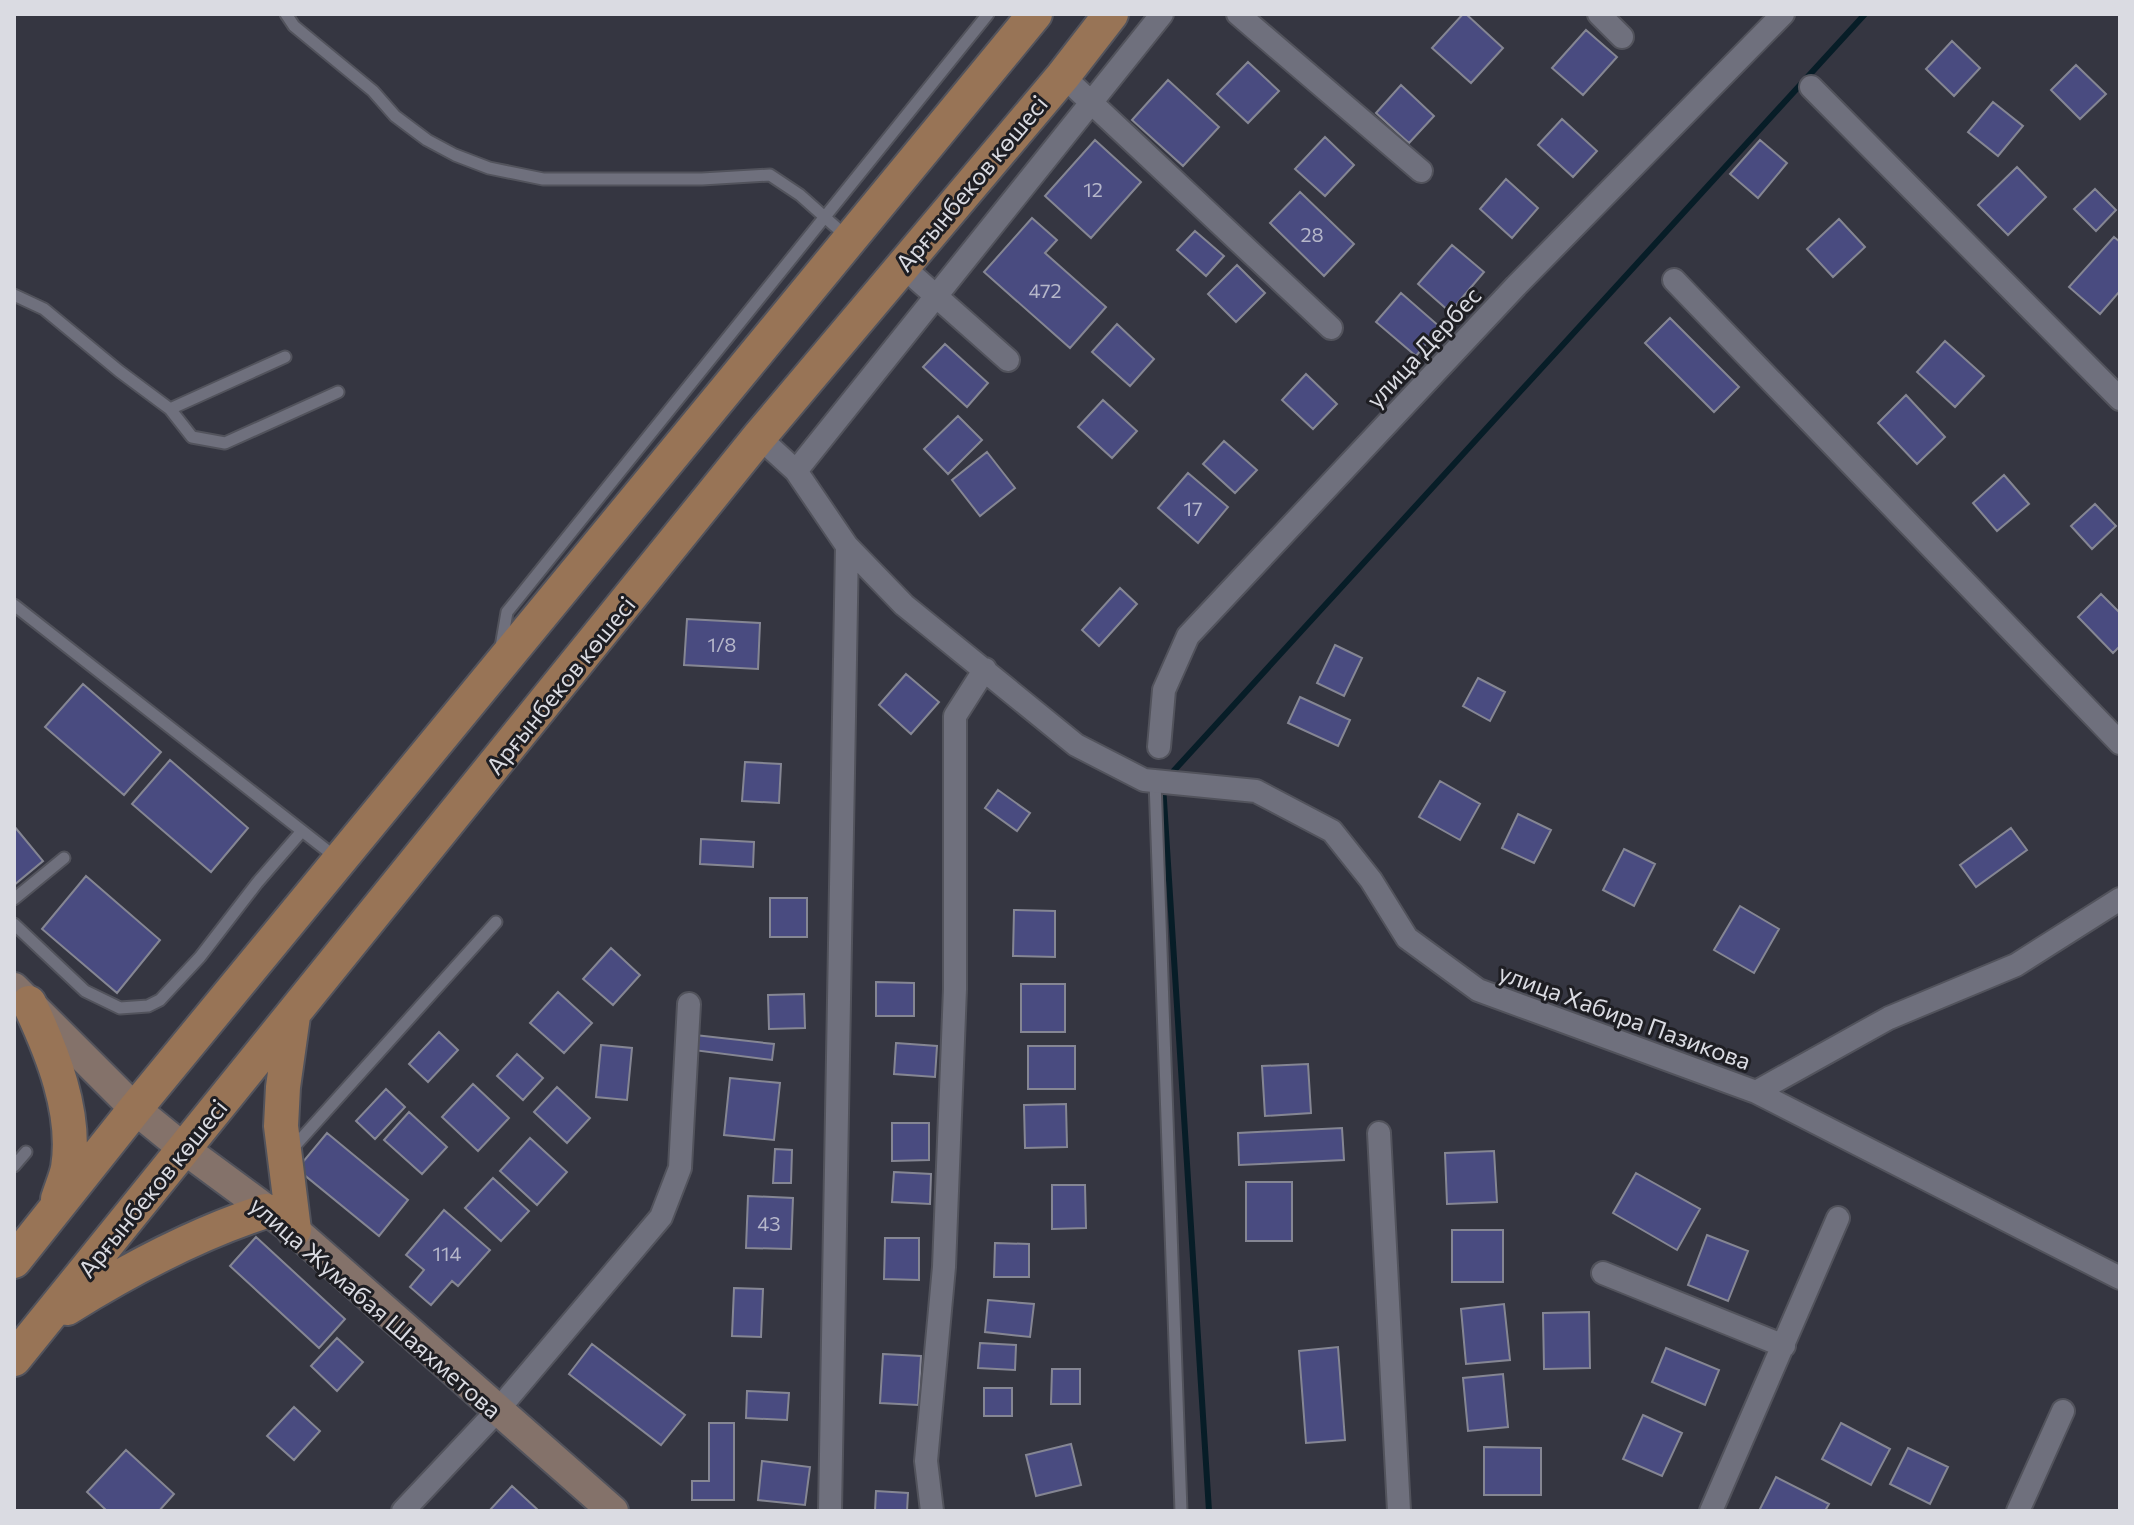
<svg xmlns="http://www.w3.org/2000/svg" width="2134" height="1525" font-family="Commissioner,sans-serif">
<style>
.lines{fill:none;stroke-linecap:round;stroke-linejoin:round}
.stream{stroke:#071d27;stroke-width:6}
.building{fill:#494b80;stroke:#858693;stroke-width:2}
.lane-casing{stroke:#52535c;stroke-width:15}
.street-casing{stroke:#52535c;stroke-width:26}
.secondary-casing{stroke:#52535c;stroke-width:34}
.primary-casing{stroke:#52535c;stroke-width:38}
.lane{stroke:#6f707d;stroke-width:11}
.street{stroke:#6f707d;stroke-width:22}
.secondary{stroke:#84726a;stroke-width:30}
.primary{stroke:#987456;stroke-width:34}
.labels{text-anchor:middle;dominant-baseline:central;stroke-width:6;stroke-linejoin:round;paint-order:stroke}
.number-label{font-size:20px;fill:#b6b7ca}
.street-label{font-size:24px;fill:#dadbe2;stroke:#1e1e23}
</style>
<rect width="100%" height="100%" fill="#353641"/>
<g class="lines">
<path class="stream" d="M1169,776L1865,14
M1163,785L1209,1511"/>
</g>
<path class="building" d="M1463,14H1466L1503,48L1471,83L1432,48Z
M1586,30L1617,57L1583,95L1552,68Z
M1952,41L1980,68L1954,96L1926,69Z
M1248,62L1279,91L1248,123L1217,94Z
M2076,65L2106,94L2080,119L2051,90Z
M1168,80L1219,127L1183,166L1132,120Z
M1401,85L1434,116L1409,143L1376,113Z
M1993,102L2023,126L1998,156L1968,132Z
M1562,119L1597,151L1573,177L1538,145Z
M1325,137L1354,165L1325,196L1295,169Z
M1095,140L1141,182L1091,238L1045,196Z
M1760,140L1787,163L1758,198L1730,174Z
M2017,167L2046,197L2008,235L1978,205Z
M1506,179L1538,208L1512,238L1480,209Z
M2095,189L2116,210L2096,231L2074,209Z
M1300,192L1354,244L1324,276L1270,223Z
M1032,218L1057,240L1045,253L1106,307L1070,348L984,272Z
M1839,219L1865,247L1833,277L1807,249Z
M1195,231L1224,256L1206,276L1177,250Z
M2114,237L2120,242V291L2100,314L2069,287Z
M1452,245L1484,272L1450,312L1418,284Z
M1237,265L1265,293L1236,322L1208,294Z
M1401,293L1440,327L1416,356L1376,322Z
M1670,318L1739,387L1714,412L1645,343Z
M1117,324L1154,359L1130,386L1092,352Z
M1945,341L1984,376L1955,407L1917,372Z
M945,344L988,383L967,407L923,367Z
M1306,374L1337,404L1313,429L1282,400Z
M1906,395L1945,437L1917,464L1878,423Z
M1103,400L1137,431L1112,458L1078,427Z
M958,416L982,440L948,474L924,449Z
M1224,441L1257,470L1235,493L1203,464Z
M987,452L1015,488L980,516L952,480Z
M1188,473L1228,507L1198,543L1158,508Z
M2004,475L2029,504L1997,531L1973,503Z
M2095,504L2116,526L2092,549L2071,526Z
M1120,588L1137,604L1099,646L1082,630Z
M2101,594L2120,613V646L2113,653L2078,617Z
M687,619L760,623L758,669L684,665Z
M1335,645L1362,658L1344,696L1317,683Z
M906,674L939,702L911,734L879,705Z
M1478,678L1505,692L1490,721L1463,706Z
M83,684L161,752L124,795L45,727Z
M1300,697L1350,720L1338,746L1288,723Z
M170,760L248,828L211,872L132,804Z
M745,762L781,764L779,803L742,801Z
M1440,781L1480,804L1460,840L1419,817Z
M998,790L1030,813L1017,831L985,808Z
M1518,814L1551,830L1534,863L1502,848Z
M14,826L43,861L14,885Z
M2011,828L2027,850L1976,887L1960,865Z
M701,839L754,842L753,867L700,864Z
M1624,849L1655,864L1634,906L1603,890Z
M86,876L160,940L117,993L42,929Z
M770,898H807V937H770Z
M1740,906L1779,929L1754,973L1714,950Z
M1014,910L1055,911V957L1013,956Z
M611,948L640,975L613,1005L583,979Z
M876,982L914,983V1016H876Z
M1021,984H1065V1032H1021Z
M558,992L592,1023L564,1053L530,1023Z
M804,994L805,1028L769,1029L768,995Z
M439,1032L458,1050L428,1082L409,1064Z
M695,1035L774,1044L772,1060L693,1050Z
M896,1043L937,1046L935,1077L894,1074Z
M601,1045L632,1048L627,1100L596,1097Z
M1028,1046H1075V1089H1028Z
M517,1054L543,1078L523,1100L497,1076Z
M1308,1064L1311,1113L1265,1116L1262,1066Z
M730,1078L780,1083L774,1140L724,1135Z
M473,1084L509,1118L478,1151L442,1117Z
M557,1087L590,1118L567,1143L534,1112Z
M386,1089L405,1107L375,1139L356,1121Z
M1066,1104L1067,1147L1025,1148L1024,1105Z
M409,1112L447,1147L422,1174L384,1140Z
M892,1123H929V1160L892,1161Z
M1342,1128L1344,1160L1239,1165L1238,1133Z
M327,1133L408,1200L379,1236L297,1169Z
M530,1138L567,1172L537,1205L500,1171Z
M775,1149L792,1150L791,1183H773Z
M1494,1151L1497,1202L1447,1204L1445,1153Z
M894,1172L931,1174L930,1204L892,1202Z
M1636,1173L1700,1209L1677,1250L1613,1213Z
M493,1178L529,1211L501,1241L465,1208Z
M1246,1182H1292V1241H1246Z
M1052,1185H1085L1086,1228L1052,1229Z
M748,1196L793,1198L791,1249L746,1248Z
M444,1210L490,1250L458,1286L452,1281L431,1305L410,1287L424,1270L406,1255Z
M1452,1230H1503V1282H1452Z
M1707,1235L1748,1251L1728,1301L1688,1285Z
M256,1237L345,1319L319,1348L230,1266Z
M885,1238H919V1280L884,1279Z
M995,1243L1029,1244V1277H994Z
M734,1288L763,1289L761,1337L732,1336Z
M988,1300L1034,1304L1030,1337L985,1332Z
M1504,1304L1510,1360L1466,1364L1461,1309Z
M1589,1312L1590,1368L1544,1369L1543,1313Z
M337,1338L363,1362L337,1391L311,1366Z
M980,1343L1016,1345L1015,1370L978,1368Z
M592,1344L685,1415L661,1445L569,1374Z
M1338,1347L1345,1440L1306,1443L1299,1351Z
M1666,1348L1719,1370L1705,1405L1652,1382Z
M883,1354L921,1356L918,1405L880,1403Z
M1052,1369H1080V1404H1051Z
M1503,1374L1508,1427L1468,1431L1463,1378Z
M984,1388H1012V1416H984Z
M747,1391L789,1393L787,1420L746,1418Z
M294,1407L320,1431L294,1460L267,1436Z
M1643,1415L1682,1433L1662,1476L1623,1459Z
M709,1423H734V1500H692V1481H709Z
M1841,1423L1890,1449L1871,1485L1822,1459Z
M1071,1444L1081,1485L1036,1496L1026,1455Z
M1484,1447L1541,1448V1495H1484Z
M1908,1448L1948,1467L1930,1504L1890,1484Z
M126,1450L174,1494L159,1511H107L87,1492Z
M762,1461L810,1467L805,1505L758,1500Z
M1776,1477L1829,1504L1825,1511H1759Z
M512,1486L538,1510L536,1511H489Z
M876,1491L908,1493L907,1511H875Z"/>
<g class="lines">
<defs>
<path id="lane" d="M286,14L294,26L373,91L395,116L427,140L455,155L489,168L543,179H702L770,175L800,195L847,237
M14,295L44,309L119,371L170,409L192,437L225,443L338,392
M170,409L285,357
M14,605L338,859
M501,647L507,612L988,14
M1155,781L1181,1511
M14,899L64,858
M14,924L85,991L120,1008L148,1006L160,1000L200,957L257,883L302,831
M292,1149L496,922
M14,1166L26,1152"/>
<path id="street" d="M1238,14L1421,171
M1599,14L1622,37
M1063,76L1331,328
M1811,87L2120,399
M901,265L1008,360
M1674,280L2120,743
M759,437L796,471L847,546L904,605L1076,745L1144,780L1256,791L1332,831L1371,880L1407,938L1478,990L1756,1092L2120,1278
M796,471L1162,14
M1159,747L1164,690L1188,636L1516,286L1783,14
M1756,1092L1889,1018L2016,965L2120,899
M1379,1133L1399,1511
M1603,1273L1784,1346
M403,1511L497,1411L661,1217L680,1168L689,1004
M830,1511L847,546
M932,1511L926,1461L944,1267L955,989V716L985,669
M1711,1511L1838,1218
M2018,1511L2063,1411"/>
<path id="secondary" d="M14,988L135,1109L183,1148L294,1230L613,1511"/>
<path id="primary" d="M29,1003C52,1052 77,1113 68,1168C66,1178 61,1189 58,1199
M293,1016L283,1087L281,1126L294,1230
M14,1261L135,1109L1035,14
M67,1308C131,1268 195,1234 266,1211
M14,1359L759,437L1063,76L1111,14"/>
</defs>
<use href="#lane" class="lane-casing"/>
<use href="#street" class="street-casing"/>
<use href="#secondary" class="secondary-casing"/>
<use href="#primary" class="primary-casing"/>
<use href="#lane" class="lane"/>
<use href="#street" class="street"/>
<use href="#secondary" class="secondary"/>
<use href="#primary" class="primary"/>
</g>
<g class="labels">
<g class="number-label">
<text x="1093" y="189">12</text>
<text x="1312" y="234">28</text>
<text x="1045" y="290">472</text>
<text x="1193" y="508">17</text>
<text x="722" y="644">1/8</text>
<text x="769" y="1223">43</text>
<text x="447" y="1253">114</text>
</g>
<g class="street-label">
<text transform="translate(971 183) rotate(-50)">Арғынбеков көшесі</text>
<text transform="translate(1423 347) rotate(-47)">улица Дербес</text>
<text transform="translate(560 685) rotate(-51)">Арғынбеков көшесі</text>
<text transform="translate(1625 1016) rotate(20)">улица Хабира Пазикова</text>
<text transform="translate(152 1188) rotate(-51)">Арғынбеков көшесі</text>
<text transform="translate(376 1307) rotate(41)">улица Жумабая Шаяхметова</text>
</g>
</g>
<rect width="2134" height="1525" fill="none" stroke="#dadbe2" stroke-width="32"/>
</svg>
